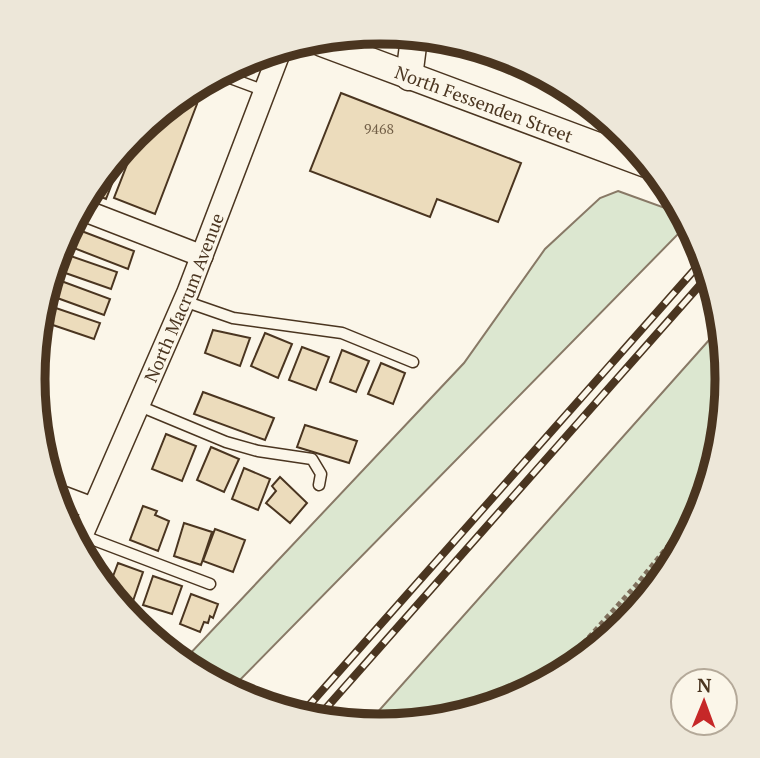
<svg xmlns="http://www.w3.org/2000/svg" width="760" height="758" font-family="'PT Serif',serif">
<style>
.green{fill:#dce7d0;stroke:#887966;stroke-width:2}
.building{fill:#ecdcbc;stroke:#4a3520;stroke-width:2}
.lines{fill:none;stroke-linecap:round;stroke-linejoin:round}
.service-casing{stroke:#4a3520;stroke-width:13}
.minor-casing{stroke:#4a3520;stroke-width:24}
.tertiary-casing{stroke:#4a3520;stroke-width:29}
.path{stroke:#7f6f5c;stroke-width:4.5;stroke-dasharray:5 3.5;stroke-linecap:butt}
.service{stroke:#fbf6e9;stroke-width:10}
.minor{stroke:#fbf6e9;stroke-width:21}
.tertiary{stroke:#fbf6e9;stroke-width:26}
.rail-casing{stroke:#4a3520;stroke-width:8}
.rail{stroke:#fbf6e9;stroke-width:5;stroke-dasharray:16;stroke-linecap:butt}
.labels{text-anchor:middle;dominant-baseline:central;stroke-width:5;stroke-linejoin:round;paint-order:stroke}
.number-label{font-size:14px;fill:#725f47}
.street-label{font-size:18px;fill:#4a3520;stroke:#fbf6e9}
.rim{fill:none;stroke:#4a3520;stroke-width:9}
</style>
<rect width="100%" height="100%" fill="#fbf6e9"/>
<path class="green" d="M618,191L679,213L687,225L231,689L185,659L464,363L545,249L600,198Z
M718,330L727,379L701,512L623,627L513,700L380,726L367,724Z"/>
<path class="building" d="M506,57L513,58L524,65L523,68L504,61Z
M341,93L521,163L498,222L437,199L430,217L310,171Z
M184,100L197,104L155,214L114,198L141,129Z
M119,157L122,158L106,199L94,194Z
M71,227L134,251L128,269L61,243Z
M59,252L117,272L111,289L54,269Z
M53,278L110,299L104,315L49,295Z
M47,305L100,323L94,339L44,322Z
M213,330L250,338L240,366L205,353Z
M265,333L292,344L278,378L251,366Z
M302,347L329,357L316,390L289,380Z
M342,350L369,361L356,392L330,382Z
M381,363L405,373L393,404L368,394Z
M203,392L274,418L265,440L194,414Z
M305,425L357,441L349,463L297,447Z
M166,434L196,446L182,481L152,469Z
M211,447L239,459L224,492L197,480Z
M244,468L270,479L258,510L232,499Z
M280,477L307,503L290,523L266,503L276,491L272,486Z
M143,506L157,511L155,515L169,521L158,551L130,540Z
M184,523L212,532L201,565L174,556Z
M215,529L245,540L233,572L203,561Z
M118,563L143,572L133,601L114,594L109,587Z
M153,576L182,586L172,614L143,605Z
M191,594L218,604L213,618L210,616L208,623L204,622L200,632L180,624Z"/>
<g class="lines">
<defs>
<path id="service" d="M222,75L265,91
M184,301L233,318L342,333L413,362
M137,405L226,442L258,451L312,459L321,474L319,485
M81,535L210,584"/>
<g id="minor">
<path d="M83,210L202,256"/>
<path d="M55,494L92,508"/>
<path id="s1" d="M79,542L188,292L280,51"/>
</g>
<g id="tertiary">
<path id="s2" d="M322,43L646,164"/>
<path d="M409,77L414,38"/>
</g>
</defs>
<use href="#service" class="service-casing"/>
<use href="#minor" class="minor-casing"/>
<use href="#tertiary" class="tertiary-casing"/>
<path class="path" d="M560,669L636,585L703,503"/>
<use href="#service" class="service"/>
<use href="#minor" class="minor"/>
<use href="#tertiary" class="tertiary"/>
<defs>
<path id="rail" d="M304,711L704,259
M320,715L707,277"/>
</defs>
<use href="#rail" class="rail-casing"/>
<use href="#rail" class="rail"/>
</g>
<g class="labels">
<g class="number-label">
<text x="379" y="128">9468</text>
</g>
<g class="street-label">
<text stroke="none"><textPath href="#s2" startOffset="173">North Fessenden Street</textPath></text>
<text stroke="none"><textPath href="#s1" startOffset="266">North Macrum Avenue</textPath></text>
</g>
</g>
<path d="M0 0H760V758H0ZM45 379a335 335 0 1 1 670 0a335 335 0 1 1-670 0Z" fill="#ede7d9" fill-rule="evenodd"/>
<path class="rim" d="M45 379a335 335 0 1 1 670 0a335 335 0 1 1-670 0Z"/>
<g transform="translate(704 702) rotate(1)"><circle r="33" fill="#fbf6e9" stroke="#b4a999" stroke-width="2"/>
<path d="M0-5L12 26L0 18L-12 26Z" fill="#c62828"/>
<text y="-10" font-size="19" font-weight="bold" text-anchor="middle" fill="#4a3520">N</text>
</g>
</svg>
